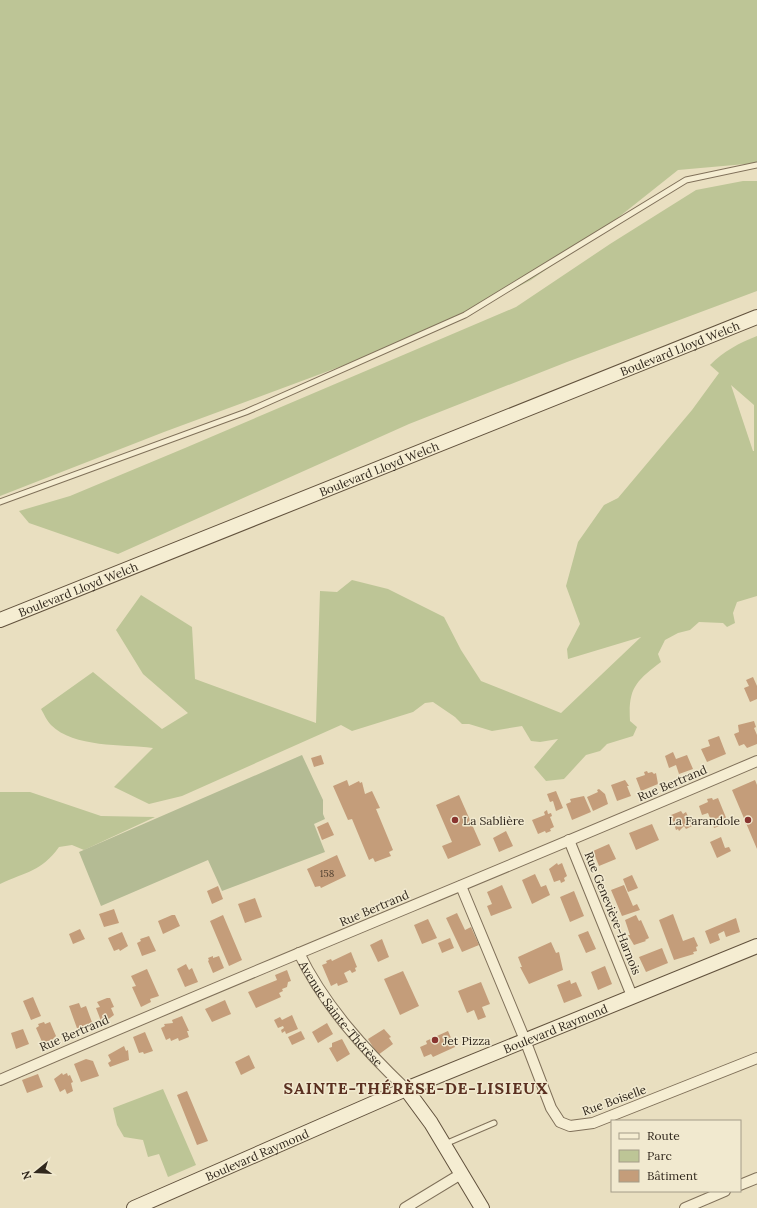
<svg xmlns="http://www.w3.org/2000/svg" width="757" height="1208" font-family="Lora,serif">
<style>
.green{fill:#bdc596;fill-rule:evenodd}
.cemetery{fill:#b4bb94}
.building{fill:#c49d7a}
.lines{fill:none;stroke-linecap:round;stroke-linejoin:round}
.lane-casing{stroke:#80715a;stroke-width:7}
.street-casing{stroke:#80715a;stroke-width:12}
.secondary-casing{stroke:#62523d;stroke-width:16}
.lane{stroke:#f5edd2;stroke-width:5}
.street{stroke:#f5edd2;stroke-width:10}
.secondary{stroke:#f5edd2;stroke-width:14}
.poi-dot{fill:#893530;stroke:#f1e9cf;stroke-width:1.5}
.labels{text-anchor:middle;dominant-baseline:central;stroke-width:3;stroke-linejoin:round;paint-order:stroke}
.number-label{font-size:10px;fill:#564534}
.street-label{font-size:12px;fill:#31281d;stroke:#f1e9cf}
.poi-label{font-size:12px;fill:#31281d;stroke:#f1e9cf;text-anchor:start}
.district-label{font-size:16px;font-weight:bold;letter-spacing:1px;fill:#5a3020;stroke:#f1e9cf}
</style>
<rect width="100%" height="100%" fill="#e9dfc0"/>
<path class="green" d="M0,0H757V163L678,170L600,232L531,280L453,321L342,366L164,432L0,496Z
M743,181H757V291L567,362L409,424L118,554L29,523L19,511L70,496L185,448L516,307L610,244L696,190Z
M757,336V596L737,602L733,613L735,623L727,627L723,623L699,622L690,630L678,633L665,640L658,654L661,662C636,681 628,688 630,721L637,727L633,736L607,744L600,751L586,755L564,779L546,781L534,767L558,739L540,742L531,741L522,726L492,731L469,724H462L455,717L433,702L425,703L413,712L352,731L341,725L182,796L149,804L114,787L153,748C122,744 74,748 51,725C47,721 44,714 41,709L93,672L162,729L188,713L143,674L116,630L141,595L192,627L195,679L316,723L320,591L337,592L352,580L388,589L444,617L461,650L481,681L561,713L641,637L568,659L567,649L580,624L566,586L578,542L604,505L618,498L692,410L719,373L710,365C724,351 739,343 757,336ZM731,385L754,405V451H753Z
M0,792H30L101,816L155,817L84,850L72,845L59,847C41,872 27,871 0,884Z
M163,1089L196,1165L168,1177L159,1154L148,1157L143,1140L124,1137L117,1125L113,1108Z"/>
<path class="cemetery" d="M302,755L323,800V814L325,819L314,824L325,852L222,891L208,860L101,906L79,852Z"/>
<path class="building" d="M753,677L757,686V699L750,702L744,688L749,686L746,680Z
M754,721L756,727L754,728L757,735V744L747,748L744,744L739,746L734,734L739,732L738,725Z
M719,736L726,754L707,762L701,749L710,746L708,740Z
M673,752L676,759L687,755L693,769L679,774L676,765L669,768L665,756Z
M321,755L324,764L314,767L311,758Z
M647,771L648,773L652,772L654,774L656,773L658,784L641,791L636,778L645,775L644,772Z
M347,780L349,786L359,781L360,783L362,782L365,794L372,791L380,808L376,809L393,850L389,852L391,856L375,862L373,858L369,860L352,819L348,820L333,786Z
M625,780L629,786H627L631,796L617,801L611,785Z
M755,780L757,785V849L732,790Z
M599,789L605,794L608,804L593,811L587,797L598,792L597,790Z
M556,791L563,808L556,811L553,801L550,802L547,794Z
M459,795L481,845L448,859L442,846L452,842L436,805Z
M584,796L591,812L572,820L566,804L571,802L570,799Z
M712,798L713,800L718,798L727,820L722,822L723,825L714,828L708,813L702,815L699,806L708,802L707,799Z
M547,810L548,814L551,813L552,816L550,817L554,827L550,829L551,831L546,833L545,831L538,834L532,820L545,815L544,812Z
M681,811L683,814L686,812L692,826L686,829L684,826L679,831L678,829L676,830L671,815Z
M328,822L334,835L322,840L317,827Z
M652,824L659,840L636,850L629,833Z
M506,831L513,846L499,852L493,838Z
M721,837L725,848L729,847L731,851L717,858L710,842Z
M609,844L616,859L599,866L593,851Z
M337,855L346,876L321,888L320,886L315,887L307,869Z
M557,863L558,865L562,863L567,876L564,878L565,881L561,883L560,880L554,882L549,869Z
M535,874L541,887L546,885L550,895L532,904L522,880Z
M632,875L638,888L628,892L623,879Z
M502,885L512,908L491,916L487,906L492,904L487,892Z
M624,885L633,906L637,904L640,910L622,916L611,890Z
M218,886L223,899L212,904L207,891Z
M574,891L584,916L570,922L560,897Z
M255,898L262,917L245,923L238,904Z
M114,909L119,923L104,927L99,914Z
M457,913L465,930L471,927L479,945L462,952L446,918Z
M673,914L683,941L694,937L698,946L696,947L697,951L693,952L694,954L674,960L659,920Z
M172,915H175L180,926L163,934L158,921Z
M223,915L242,960L229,966L210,921Z
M636,915L639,921L641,920L649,938L645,940L646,941L634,945L628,935H630L625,920Z
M736,918L740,932L726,937L724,931L718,934L720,940L710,944L705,931Z
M428,919L437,938L422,944L414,925Z
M80,929L85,939L73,944L69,934Z
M588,931L596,949L586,953L578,935Z
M122,932L128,946L120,951L119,949L114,951L108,938Z
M149,936L156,951L142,956L137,943L141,941L140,939Z
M450,938L454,948L442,953L438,943Z
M382,939L389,957L378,962L370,945Z
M551,942L556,953L559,952L563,970L529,984L520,967H522L518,957Z
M662,948L668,963L646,972L639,957Z
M351,952L357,967L355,968L356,971L352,973L350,970L344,973L348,982L338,986L337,983L331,986L322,965L327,963L326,961L331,959L332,961Z
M213,956V958L219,956L224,968L213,973L208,961L209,960L208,958Z
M186,964L189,970L192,968L198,982L185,987L177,969Z
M605,966L612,984L598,990L591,972Z
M147,969L159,996L150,999L151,1002L141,1007L132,987L136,986L131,976Z
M287,970L291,981L288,982L287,987L282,989L283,991L279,993L281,997L256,1008L248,992L277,980L275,975Z
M403,971L419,1006L400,1015L384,979Z
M570,980L571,984L576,982L582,996L564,1003L557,985Z
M481,982L490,1004L482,1007L486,1017L478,1020L474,1010L467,1013L458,991Z
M33,997L41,1016L31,1020L23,1001Z
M107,998H110L114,1007L111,1008L114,1015L106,1021L105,1019L101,1021L96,1008L100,1007L97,1002Z
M225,1000L231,1014L212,1022L205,1009Z
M79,1003L81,1008L86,1006L93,1025L78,1031L69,1006Z
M292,1015L298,1029L286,1034L285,1031L282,1033L281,1030L284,1028L283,1026L278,1028L274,1020L280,1017L282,1020Z
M182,1016L189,1031H187L189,1037L179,1041L178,1038L171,1041L170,1038L166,1040L161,1028L165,1026L164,1024L173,1023L172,1020Z
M44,1022L45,1024L50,1022L56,1036L52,1040L53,1043L47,1045L46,1042L43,1044L36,1028L39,1026L38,1024Z
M327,1023L333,1034L318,1043L312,1032Z
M23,1029L29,1044L16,1049L11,1033Z
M384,1029L391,1037L389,1038L393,1044L378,1055L368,1039Z
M301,1031L305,1039L292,1045L288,1037Z
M448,1031L455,1047L433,1057L431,1054L424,1057L420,1047L427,1044L426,1041Z
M145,1032L153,1051L144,1054L143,1052L139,1053L133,1037Z
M342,1039L350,1054L337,1062L329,1048L332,1047V1043Z
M124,1046L126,1051L128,1050L129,1060L110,1067L108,1063L111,1061L108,1055Z
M249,1055L255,1068L241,1075L235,1062Z
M86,1059L93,1061L99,1076L81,1082L74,1064Z
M62,1073L63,1075L67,1073L68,1076L70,1075L73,1082L71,1083L73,1091L67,1094L65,1089L60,1092L54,1079Z
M38,1074L43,1087L27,1093L22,1080Z
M187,1091L208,1141L197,1145L177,1095Z"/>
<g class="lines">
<defs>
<path id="lane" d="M0,502L246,412L465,315L686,180L757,165
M445,1144L494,1123"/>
<g id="street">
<path d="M569,840L632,996"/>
<path d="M461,886L525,1040L551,1108L560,1122L570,1126L593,1123L757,1058"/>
<path id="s1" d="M299,953C324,1005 365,1050 406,1089"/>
<path d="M0,1080C251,971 505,869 757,761"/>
<path d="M740,1185L757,1178"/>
<path d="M405,1208L461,1174"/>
<path d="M685,1208L725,1191"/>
</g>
<g id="secondary">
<path id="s2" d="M0,620L757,317"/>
<path d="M406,1089L431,1123L482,1208"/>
<path id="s3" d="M134,1208L406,1089L757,946"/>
</g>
</defs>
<use href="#lane" class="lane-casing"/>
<use href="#street" class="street-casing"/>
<use href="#secondary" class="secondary-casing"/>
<use href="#lane" class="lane"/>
<use href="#street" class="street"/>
<use href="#secondary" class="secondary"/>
</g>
<g class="poi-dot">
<circle cx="455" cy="820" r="4"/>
<circle cx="748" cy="820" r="4"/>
<circle cx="435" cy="1040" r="4"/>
</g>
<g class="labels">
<g class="number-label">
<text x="327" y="873">158</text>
</g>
<g class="street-label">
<text stroke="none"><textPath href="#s2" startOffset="732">Boulevard Lloyd Welch</textPath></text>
<text stroke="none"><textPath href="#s2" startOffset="408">Boulevard Lloyd Welch</textPath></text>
<text stroke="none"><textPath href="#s2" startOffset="84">Boulevard Lloyd Welch</textPath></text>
<text transform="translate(672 783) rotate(-23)">Rue Bertrand</text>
<text transform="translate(374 908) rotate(-23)">Rue Bertrand</text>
<text transform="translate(613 913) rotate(68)">Rue Geneviève-Harnois</text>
<text stroke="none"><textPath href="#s1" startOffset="74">Avenue Sainte-Thérèse</textPath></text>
<text stroke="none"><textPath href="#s3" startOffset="458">Boulevard Raymond</textPath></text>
<text transform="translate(74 1033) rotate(-23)">Rue Bertrand</text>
<text transform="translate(614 1100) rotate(-20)">Rue Boiselle</text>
<text stroke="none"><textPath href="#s3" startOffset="134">Boulevard Raymond</textPath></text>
</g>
<g class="poi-label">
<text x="463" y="820">La Sablière</text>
<text x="740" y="820" text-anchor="end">La Farandole</text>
<text x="443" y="1040">Jet Pizza</text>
</g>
<g class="district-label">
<text x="416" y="1088">SAINTE-THÉRÈSE-DE-LISIEUX</text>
</g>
</g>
<rect x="611" y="1120" width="130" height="72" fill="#f1e9cf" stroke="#a49c88"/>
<rect x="619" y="1133" width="20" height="6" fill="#f5edd2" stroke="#a49c88"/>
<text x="647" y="1140" font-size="12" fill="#31281d">Route</text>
<rect x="619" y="1150" width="20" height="12" fill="#bdc596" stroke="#a49c88"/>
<text x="647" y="1160" font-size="12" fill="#31281d">Parc</text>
<rect x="619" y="1170" width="20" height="12" fill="#c49d7a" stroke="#a49c88"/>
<text x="647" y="1180" font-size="12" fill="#31281d">Bâtiment</text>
<g transform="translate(36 1172) rotate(252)" stroke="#f1e9cf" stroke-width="3" paint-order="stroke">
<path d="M0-3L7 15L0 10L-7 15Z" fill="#31281d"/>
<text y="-6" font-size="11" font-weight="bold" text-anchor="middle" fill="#31281d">N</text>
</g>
</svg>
